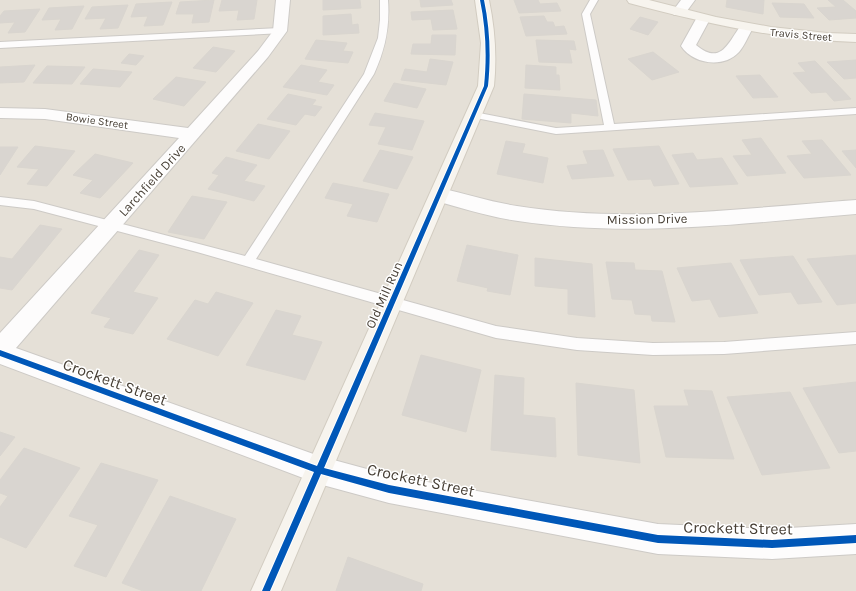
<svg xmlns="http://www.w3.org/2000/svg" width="856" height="591" font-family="Karla,sans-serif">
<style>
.residential{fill:#e5e0d7}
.building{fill:#d9d5d0;stroke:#d9d5cf}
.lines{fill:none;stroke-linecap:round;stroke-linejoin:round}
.lane-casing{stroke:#cdcac6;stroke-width:2}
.street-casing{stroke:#cdcac6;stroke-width:2}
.secondary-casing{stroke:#d2ccc1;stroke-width:2}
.lane{fill:#fdfcfc;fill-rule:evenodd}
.street{fill:#fdfcfc;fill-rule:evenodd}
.secondary{fill:#f7f4ee;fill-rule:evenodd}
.cycleway-casing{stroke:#fff;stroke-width:2}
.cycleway{fill:#0057b8;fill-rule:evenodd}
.labels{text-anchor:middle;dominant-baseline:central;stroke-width:3;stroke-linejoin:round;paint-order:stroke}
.far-street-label{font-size:11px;fill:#473f35;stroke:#fff}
.street-label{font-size:13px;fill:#473f35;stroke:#fff}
.near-street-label{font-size:16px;fill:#473f35;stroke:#fff}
</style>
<rect width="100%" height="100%" fill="#f0eeea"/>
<path class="residential" d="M0,0H856V591H0Z"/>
<path class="building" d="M214,0L209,22L192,23L194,14H176L180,2Z
M222,0H257L254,19L237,20L239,10L219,11Z
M323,0H360L361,8L323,10Z
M420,0H451L453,5L421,7Z
M514,0H538L540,4L557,3L561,11L519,13Z
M727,0H764L763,14L726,7Z
M828,0H843L856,11V18L829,20L817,8L836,7Z
M172,2L163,25L144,26L148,16L131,17L136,4Z
M772,3L804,4L814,18L780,17Z
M128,5L118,28L100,29L106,18L85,19L92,7Z
M84,6L72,29L55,30L61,19L42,20L49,8Z
M40,9L25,32L8,33L15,22L0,23V16L4,11Z
M453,10L457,29L433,30L431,19L412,20L411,12Z
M351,14L352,25L358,24L359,33L323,35V16Z
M544,16L547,22H553L555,27L564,26L567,34L526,36L520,17Z
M640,17L658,22L648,35L630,29Z
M432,35H456L455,55L411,54L413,44H431Z
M316,40L347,43L343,51L353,52L348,63L305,59Z
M536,40L574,41L576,50L569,49L572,63L539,62Z
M213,47L235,51L216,72L193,68Z
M653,52L679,72L652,80L628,59Z
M129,54L144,56L136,65L121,63Z
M430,59L453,62L446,85L401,80L405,69L427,72Z
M856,60V78L844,79L827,62Z
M815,61L851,99L834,101L826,92L811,93L793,73L806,72L798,63Z
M35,65L24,82L0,83V67Z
M301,65L327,70L318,82L334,85L327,95L283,87Z
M526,65L556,67V75H559L560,90L525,88Z
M47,66L85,67L72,84L33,83Z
M93,69L132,72L120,87L80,84Z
M760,75L778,97L753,98L736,76Z
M176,77L206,82L184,106L153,99Z
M394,83L426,89L417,108L384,101Z
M288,94L316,100L312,105L322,107L315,116L305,114L296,125L267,119Z
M524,94L596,100L598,116L571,113V123L522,119Z
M375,113L424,121L412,150L378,144L386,127L369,125Z
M258,124L290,131L269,159L236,151Z
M761,138L786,173L747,176L733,156L752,155L742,140Z
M822,140L851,175L804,178L787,156L812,154L802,141Z
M506,141L525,144L522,153L548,158L543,183L497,174Z
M35,146L75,151L47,186L27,184L39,169L17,167Z
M659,146L679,184L654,186L651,179L628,180L613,149Z
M0,147H18L0,175Z
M380,150L413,157L397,189L363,181Z
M603,150L614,176L572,179L567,166L588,164L583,151Z
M856,150V168L842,151Z
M693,153L697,160L722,158L738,184L690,187L672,155Z
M95,154L133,163L100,198L80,193L93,180L73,175Z
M226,157L257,165L244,181L265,186L254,201L208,189L219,175L212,173Z
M333,183L389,194L377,222L347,216L353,204L325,198Z
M192,196L227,202L204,239L168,232Z
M40,225L62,229L12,290L0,288V257L12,259Z
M467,245L518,255L510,295L487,291L488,288L457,281Z
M139,250L159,255L133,292L158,298L133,334L104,327L111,318L91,313Z
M856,255V303L837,305L807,259Z
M793,256L822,302L798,304L791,292L759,295L740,260Z
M535,258L592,264L595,317L568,314V289L535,286Z
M606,262L634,263L635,270L662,271L675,322L652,321L651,315L635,314L632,300L612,299Z
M731,263L758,313L719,317L710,299L692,301L677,268Z
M216,292L253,303L218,356L167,339L195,300L208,304Z
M276,310L301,316L292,335L322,342L305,380L246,365Z
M421,355L481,370L466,432L402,415Z
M495,375L524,378L523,415L555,418L556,457L491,450Z
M856,382V451L839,453L803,388Z
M576,383L634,390L640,463L578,455Z
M684,390L712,391L734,459L666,457L654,406H689Z
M790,392L830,468L762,475L727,397Z
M0,432L15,437L0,456Z
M24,448L80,468L26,548L0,537V507L8,496L0,493V480Z
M101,463L158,480L106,577L74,566L98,525L69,516Z
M170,496L236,519L201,591H143L122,583Z
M348,557L423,584L421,591H336Z"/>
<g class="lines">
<defs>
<path id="lane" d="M380,0H388C390,27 385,50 374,74L256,259L496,326L577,338L653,343L724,342L856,332V344L724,354L653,355L577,350L496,338L197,252L34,209L0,205V197L34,201L245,256L364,74L378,38L380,20Z
M590,0H598L590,14L614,124L856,108V114L556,134L471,117L469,115L474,112L556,128L604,125L582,14Z
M280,28L283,29V33L0,48V42Z"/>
<path id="street" d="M276,0H290L287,31L268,57L16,348L319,456L389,475L658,524L772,529L856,524V554L772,559L658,554L389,503L319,484L0,364V333L179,138L45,119L0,118V108L45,109L188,128L258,51L273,31Z
M681,0H695L684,15H674L672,12Z
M703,15L708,16L710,19L696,45C721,66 728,43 741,25H751L753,28C748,36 745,45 739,52C723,69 693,64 681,46L696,19L698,16Z
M440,188C466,194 491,202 517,206C628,224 744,208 856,200V214C745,223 630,238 518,221C490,217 461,208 433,200L430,195L433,190Z"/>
<path id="secondary" d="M475,0H489C495,29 497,57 494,86L281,591H251L478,86L481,43Z
M627,0H649L716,17L771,27L827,33L856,34V42C778,40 704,23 629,3Z"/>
</defs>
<use href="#lane" class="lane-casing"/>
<use href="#street" class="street-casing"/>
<use href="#secondary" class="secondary-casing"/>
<use href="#lane" class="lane"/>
<use href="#street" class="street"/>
<use href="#secondary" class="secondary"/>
<defs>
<path id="cycleway" d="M480,0H484C490,29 491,57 488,86L324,468L389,485L658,535L772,540L856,535V543L772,548L658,543L389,493L321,474L270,591H262L314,472L0,356V350L317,466L484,86C487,57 486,29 480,0Z"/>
</defs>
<use href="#cycleway" class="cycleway-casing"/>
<use href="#cycleway" class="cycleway"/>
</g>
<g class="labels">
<g class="far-street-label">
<text transform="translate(801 35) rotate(5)">Travis Street</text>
<text transform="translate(97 121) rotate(8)">Bowie Street</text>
</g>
<g class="street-label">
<text transform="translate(152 180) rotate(-48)">Larchfield Drive</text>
<text transform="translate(647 219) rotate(-1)">Mission Drive</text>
<text transform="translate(384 295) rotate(-66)">Old Mill Run</text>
</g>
<g class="near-street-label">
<text transform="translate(115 382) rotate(20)">Crockett Street</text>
<text transform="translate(421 480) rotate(12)">Crockett Street</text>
<text transform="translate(738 528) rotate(1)">Crockett Street</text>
</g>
</g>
</svg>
